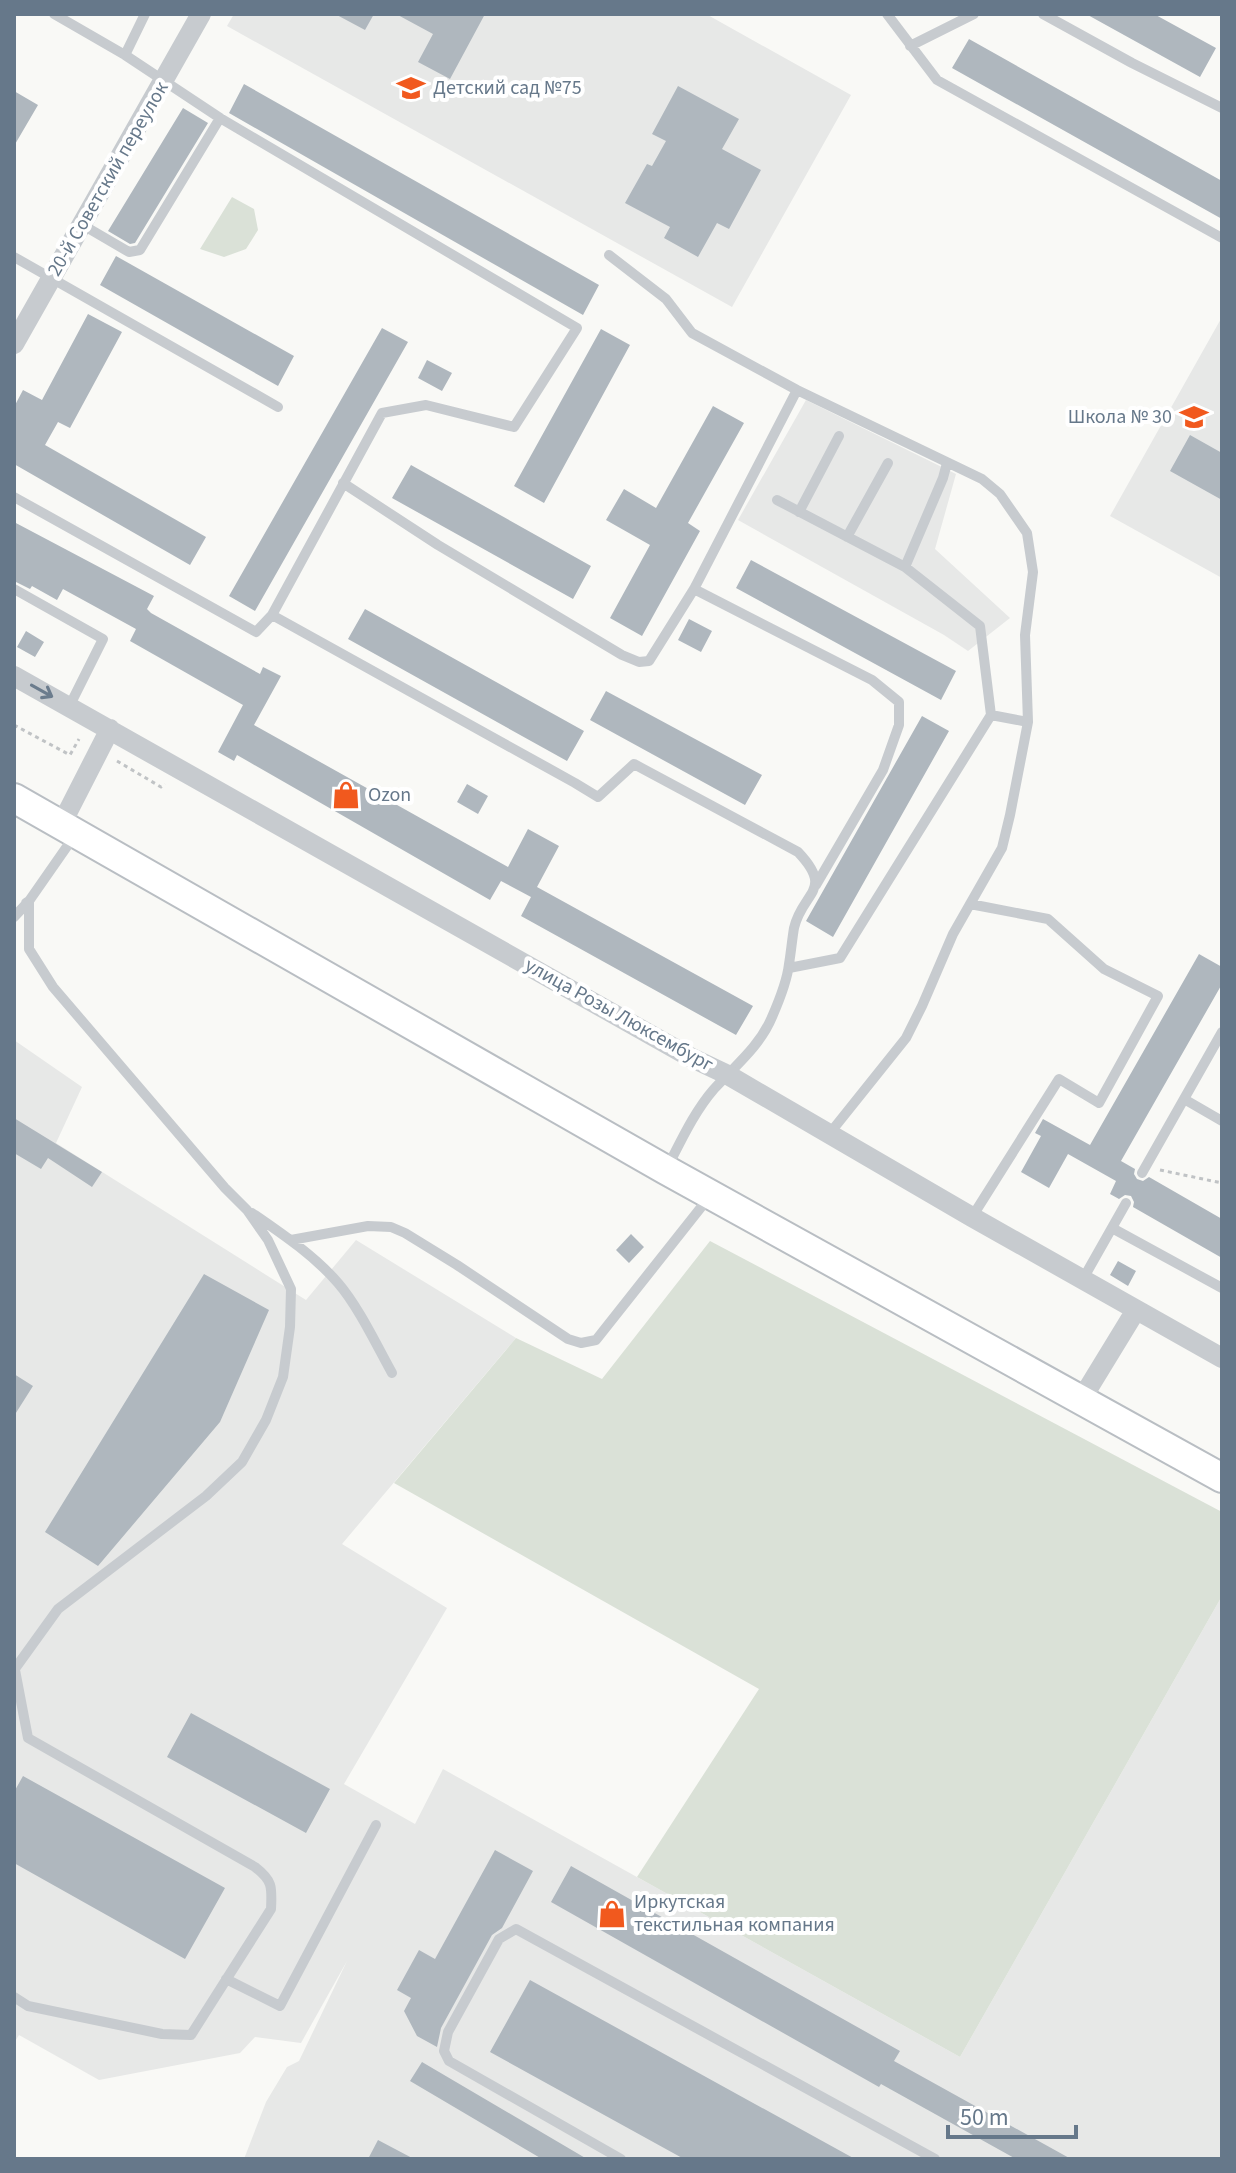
<svg xmlns="http://www.w3.org/2000/svg" width="1236" height="2173" font-family="'Source Sans 3',sans-serif">
<style>
.built{fill:#e7e8e7}
.green{fill:#dae1d7}
.building{fill:#afb7be}
.lines{fill:none;stroke-linecap:round;stroke-linejoin:round}
.secondary-casing{stroke:#b9bec3;stroke-width:32}
.path{stroke:#c0c3c5;stroke-width:3;stroke-dasharray:4 4;stroke-linecap:butt}
.lane{stroke:#c7cbcf;stroke-width:10}
.street{stroke:#c7cbcf;stroke-width:20}
.secondary{stroke:#fff;stroke-width:28}
.oneway{stroke:#6b7c8d}
.labels{text-anchor:middle;dominant-baseline:central;stroke-width:8;stroke-linejoin:round;paint-order:stroke}
.poi-label{font-size:20px;fill:#66788a;stroke:#fff;text-anchor:start}
.street-label{font-size:20px;fill:#66788a;stroke:#fff}
</style>
<rect width="100%" height="100%" fill="#f9f9f6"/>
<path class="built" d="M234,14H706L851,95L732,307L227,26Z
M1222,317V578L1110,516Z
M806,400L956,474L935,549L1010,618L968,651L944,635L738,520Z
M14,1040L82,1087L56,1143L306,1300L356,1240L516,1338L342,1544L447,1608L344,1784L415,1824L443,1769L960,2057L1222,1596V2159H244L266,2102L287,2067L299,2061L347,1961L301,2043L255,2037L240,2053L99,2080L19,2035L14,2043Z"/>
<path class="green" d="M232,197L254,209L258,230L246,249L224,257L200,249Z
M710,1241L1222,1512V1596L960,2057L637,1877L759,1689L394,1483L516,1338L602,1379Z"/>
<path class="building" d="M335,14H374L365,30Z
M396,14H485L450,79L418,62L433,34Z
M1086,14H1154L1216,48L1200,77Z
M969,39L1222,181V219L952,68Z
M244,84L599,285L583,315L229,113Z
M678,86L739,119L722,149L761,170L729,229L717,223L698,257L664,238L670,227L625,203L647,164L652,166L666,141L652,134Z
M14,91L38,105L14,146Z
M183,108L208,123L135,243L130,244L108,231Z
M116,256L294,356L278,386L100,285Z
M88,314L122,332L70,428L58,422L45,445L206,537L190,565L14,464V407L23,390L42,400Z
M382,328L408,342L255,611L229,596Z
M601,329L630,345L544,503L514,486Z
M427,360L452,373L442,391L418,378Z
M713,406L744,423L688,523L700,531L642,636L610,618L650,545L606,520L624,489L656,508Z
M1190,435L1222,453V500L1170,471Z
M411,465L591,566L573,599L392,498Z
M14,522L154,596L147,609L151,613L260,674L263,667L281,676L254,725L508,867L528,829L559,846L537,887L753,1006L736,1035L521,916L531,897L501,881L490,900L237,755L234,761L218,752L243,705L130,641L136,629L63,589L57,600L32,586L30,589L14,581Z
M751,560L956,671L941,700L736,588Z
M365,609L584,731L567,761L348,639Z
M689,619L712,631L701,652L678,640Z
M26,631L44,642L35,657L17,647Z
M606,691L762,775L745,805L590,720Z
M922,716L949,731L833,937L806,921Z
M467,784L488,796L478,814L457,802Z
M1199,954L1222,967V984L1121,1161L1135,1169L1134,1174L1137,1179L1143,1181L1149,1177L1222,1219V1258L1133,1207L1134,1202L1131,1196L1125,1195L1119,1199L1110,1194L1116,1181L1068,1154L1049,1188L1021,1172L1041,1136L1035,1133L1043,1119L1090,1145Z
M14,1118L102,1172L92,1187L48,1158L41,1169L14,1153Z
M631,1234L644,1247L629,1263L616,1250Z
M1118,1261L1136,1271L1128,1286L1110,1275Z
M204,1274L269,1310L220,1422L98,1566L45,1532Z
M14,1374L33,1386L14,1416Z
M191,1713L330,1789L306,1833L167,1757Z
M23,1776L225,1888L185,1959L14,1863V1792Z
M495,1850L533,1871L502,1928L492,1935L441,2028L437,2047L417,2036L404,2011L411,1998L397,1990L419,1950L435,1959Z
M571,1866L900,2051L894,2061L1071,2159H1016L881,2084L879,2087L551,1902Z
M530,1980L855,2159H684L490,2052Z
M422,2062L587,2159H542L410,2081Z
M378,2140L414,2159H368Z"/>
<g class="lines">
<defs>
<path id="secondary" d="M14,798L666,1170L1222,1478"/>
</defs>
<use href="#secondary" class="secondary-casing"/>
<path class="path" d="M14,725L70,755L79,739
M117,761L161,787L165,784
M1160,1170L1222,1183"/>
<path class="lane" d="M54,14L125,55L220,118
M887,14L937,80L1222,238
M1043,14L1132,63L1222,108
M910,46L974,14
M125,55L145,14
M609,255L666,299L692,333L797,390L982,479L1000,494L1027,533L1033,572L1025,635L1028,722L1010,815L1002,848L953,934L922,1006L906,1038L830,1133
M14,257L278,407
M343,483L438,545L622,655L639,662L649,661L694,589L797,390
M14,497L256,632L272,615L382,413L426,405L514,427L577,328L220,118L140,250L129,252L81,224
M777,500L905,567L980,626L991,715
M799,512L839,436
M847,537L888,463
M905,567L943,478L947,463
M14,589L103,639L69,707
M694,589L872,680L899,702V725L883,770L816,885
M272,615L575,783L598,797L634,764L798,852C835,891 802,892 794,928C792,940 791,952 789,964C787,982 779,1001 772,1017C760,1046 735,1066 714,1089C694,1112 681,1141 667,1168
M26,903L29,901L75,835
M970,904L1048,919L1104,969L1158,996L1099,1103L1059,1079L972,1217
M14,917L29,901V949L53,987L225,1188L247,1210L268,1240L291,1289L290,1327L283,1377L266,1420L242,1462L206,1496L58,1609L14,1670
M789,968L840,958L991,715L1028,722
M1184,1099L1222,1121
M1142,1173L1222,1032
M252,1213C281,1233 315,1256 338,1283C358,1306 377,1346 392,1373
M1112,1228L1222,1288
M291,1240L368,1226L391,1227L405,1233L457,1265L568,1339L581,1343L596,1340L710,1196
M1083,1279L1126,1203
M226,1979L280,2006L376,1825
M14,1997L28,2006L162,2034L191,2035L271,1909C272,1887 273,1881 255,1867L28,1738L15,1670
M621,2159L449,2061L444,2051L448,2032L499,1939L516,1929L935,2159"/>
<path class="street" d="M14,344L201,14
M14,676L690,1057L728,1075L972,1217L1222,1358
M61,825L110,729
M1081,1400L1136,1310"/>
<use href="#secondary" class="secondary"/>
</g>
<defs><path id="oneway-shaft" d="M-6 0H5M1.5-3L5.5 0L1.5 3" fill="none" stroke-width="1.6" stroke-linecap="round" stroke-linejoin="round" transform="scale(2)"/></defs>
<use class="oneway" href="#oneway-shaft" transform="translate(42 691) rotate(29)"/>
<defs>
<symbol id="school-bare" viewBox="-9 -9 18 18"><path d="M0-5L7-2L0 1L-7-2ZM-4 1L0 2.5L4 1V4Q0 6-4 4Z" fill="#f1591e" stroke="#fff" stroke-width="2.5" paint-order="stroke"/></symbol>
<symbol id="shop-bare" viewBox="-9 -9 18 18"><path d="M-5-2.5h2.3a2.7 3.5 0 0 1 5.4 0H5L5.5 6h-11ZM-1.5-2.5h3a1.5 2.3 0 0 0-3 0Z" fill="#f1591e" stroke="#fff" stroke-width="2.5" paint-order="stroke"/></symbol>
</defs>
<g fill-rule="evenodd">
<use href="#school-bare" x="391" y="68" width="40" height="40"/>
<use href="#school-bare" x="1174" y="397" width="40" height="40"/>
<use href="#shop-bare" x="326" y="775" width="40" height="40"/>
<use href="#shop-bare" x="592" y="1894" width="40" height="40"/>
</g>
<g class="labels">
<g class="poi-label">
<text x="433" y="88">Детский сад №75</text>
<text x="1172" y="417" text-anchor="end">Школа № 30</text>
<text x="368" y="795">Ozon</text>
<text x="634" y="1902">Иркутская<tspan x="634" dy="23">текстильная компания</tspan></text>
</g>
<g class="street-label">
<text transform="translate(108 179) rotate(-60)">20-й Советский переулок</text>
<text transform="translate(619 1015) rotate(29)">улица Розы Люксембург</text>
</g>
</g>
<rect width="1236" height="2173" fill="none" stroke="#66788a" stroke-width="32"/>
<path d="M948 2125v12h128v-12" fill="none" stroke="#66788a" stroke-width="4"/>
<text x="960" y="2125" font-size="24" fill="#66788a" stroke="#ffffff" stroke-width="6" paint-order="stroke">50 m</text>
</svg>
